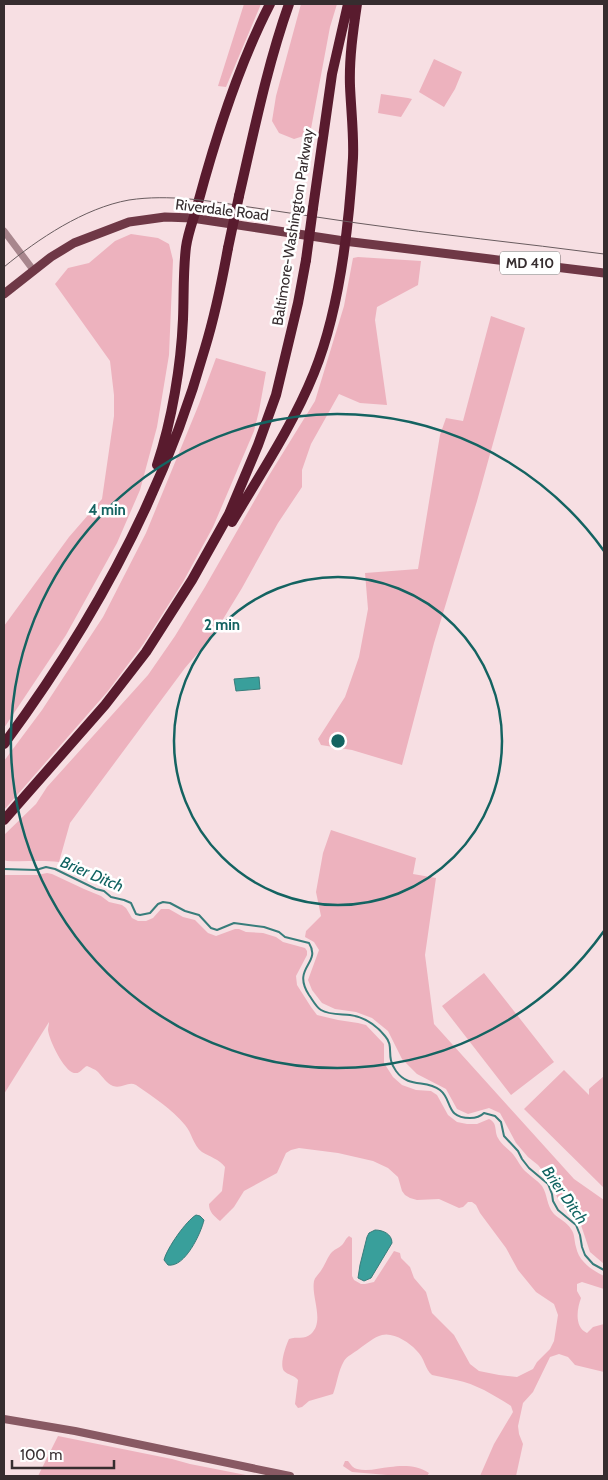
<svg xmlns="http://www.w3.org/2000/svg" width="608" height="1480" font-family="Cabin,sans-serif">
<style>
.green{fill:#edb2be}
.water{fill:#399f9b;stroke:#387d7b}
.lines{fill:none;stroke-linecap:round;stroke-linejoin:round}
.stream{stroke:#387d7b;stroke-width:2}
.tertiary{stroke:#a8868d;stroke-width:7}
.secondary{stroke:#885963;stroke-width:8}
.primary{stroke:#6f3846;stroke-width:9}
.motorway{stroke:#591b2e;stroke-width:10}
.tram{stroke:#695c5f;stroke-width:1}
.motorway-bridge{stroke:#591b2e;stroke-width:10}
.ring{fill:none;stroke:#146361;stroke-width:2.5}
.labels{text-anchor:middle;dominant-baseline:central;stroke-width:5;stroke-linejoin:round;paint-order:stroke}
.shield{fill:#fff;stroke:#726c6d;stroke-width:1}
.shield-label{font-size:14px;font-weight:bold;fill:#362d2f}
.street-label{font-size:15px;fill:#362d2f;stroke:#fff}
.water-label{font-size:16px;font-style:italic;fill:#106361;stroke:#fff}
.centre{fill:#146361;stroke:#fff;stroke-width:2.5}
.ring-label{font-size:15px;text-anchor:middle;font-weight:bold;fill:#146361;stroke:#fff;stroke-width:5;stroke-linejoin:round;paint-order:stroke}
</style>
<rect width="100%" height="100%" fill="#f7dfe3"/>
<path class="green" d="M244,4H261L226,87L218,86Z
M301,4H337L330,27L310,134L294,139L279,133L272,121L276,96Z
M434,59L462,72L455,89L444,107L419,92Z
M381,94L408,98L412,99L401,117L378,113Z
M131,234L158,238L169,244L173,260L169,355L157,427L140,490L117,543L66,635L4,728V626L69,537L102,499L114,416V395L110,361L55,284L68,268L89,263L115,241Z
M358,257L421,261L418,285L377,307L375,320L387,405L360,403L339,394L311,444L302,470V487L278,523L242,588L214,634L185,668L70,823L59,862C42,860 24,862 7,861L4,860V835L36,804L47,787L148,675L175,636L205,587L268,477L315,401L344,306L353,258Z
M491,316L525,328L477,501L434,643L402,765L352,750L321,745L318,739L345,697L359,657L368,609L365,573L418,569L440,435L446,418L463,421Z
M216,358L266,372L259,411L254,431L213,527L183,582L144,643L108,691L4,810V761L42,710L103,617L146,533L199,404Z
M331,830L416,858L413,874L436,878L425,955L434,1024L574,1179L604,1200V1264L590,1252L580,1222L568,1212L557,1197L550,1180L538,1165L528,1157L516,1143L500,1113L489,1108L468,1114L457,1109L446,1089L417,1074L402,1059L388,1031L372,1018L356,1012L335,1009L322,1003L312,990L308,980L319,950L314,942L305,937L306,931L321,916L316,892L323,853Z
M47,873L52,874L84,889L101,896L109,902L122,905L126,908L132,918L138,921H146L153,918L161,909H169L183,917L195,920L208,933L216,936L235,929H239L246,932L263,933L276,937L283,942L305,948L307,951V955L296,976L297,985L311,1007L317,1015L338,1020L358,1023L366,1025L384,1044V1063L393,1077L402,1085L416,1090L431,1091L437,1095L448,1115L457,1122L467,1124H477L489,1119C498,1123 494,1131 498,1138C501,1144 507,1148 511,1152C517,1158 519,1165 525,1171C530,1176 537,1180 542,1186C548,1195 546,1205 554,1214C559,1219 567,1222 571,1229C575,1234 574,1241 576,1247C579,1262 592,1270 604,1276V1289L582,1282L577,1284V1291L581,1298C577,1309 574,1327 587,1333L593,1327L604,1324V1372L575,1365L568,1357L559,1354L550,1357L533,1392L523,1403L518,1426L519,1434L523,1444L516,1476H480L494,1444L513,1412L511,1406C494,1395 476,1384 456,1380C448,1378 440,1377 432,1375C425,1370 425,1358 416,1350C409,1342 393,1332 382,1335C374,1337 366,1344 359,1349C354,1353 347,1356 344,1361C338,1371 337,1384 333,1394L309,1401L302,1407L298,1408L295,1404L298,1380C294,1375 288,1375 284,1371C279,1365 286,1345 289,1339C297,1336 304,1340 311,1334C325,1321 311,1298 314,1281C315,1277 318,1275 320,1272C325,1266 327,1257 332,1252C335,1249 339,1248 342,1245C345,1242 345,1239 349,1236L352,1238V1276L354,1280L361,1284H365L374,1282L394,1251L400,1253L401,1258L410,1267L414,1278L426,1292L432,1313L454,1335L470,1364L479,1371L499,1375L517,1377L533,1369L537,1362L550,1349L554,1341L558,1315L554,1304L536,1292L518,1270L506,1248L480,1213L476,1205L472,1202H468L463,1207L459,1208L439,1199L417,1200L410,1198L405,1195L402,1191L398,1177L388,1168L373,1161L338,1153L299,1148L291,1150L286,1153L277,1173L244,1191L234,1207L220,1221C214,1216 209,1212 209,1204L222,1191L225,1167C219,1159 210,1157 202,1152C193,1145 192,1133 185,1125C172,1109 153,1097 136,1085C128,1081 122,1089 113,1086C106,1083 103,1077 98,1072C95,1069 91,1068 87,1066C82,1068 81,1074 74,1073C64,1071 49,1040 48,1030C48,1027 49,1025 49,1022L4,1094V875H37Z
M484,973L554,1062L511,1095L442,1006Z
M564,1070L589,1095V1089L604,1076V1188L524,1109Z
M58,1436L172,1459L190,1464L251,1476H38Z
M345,1461H348C351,1465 353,1468 357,1469C368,1472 379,1468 390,1467C402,1465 418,1465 429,1473L427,1476H399L352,1472L343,1466Z"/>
<path class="water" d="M259,677L260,689L236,691L234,679Z
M196,1215L200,1216L204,1220C201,1233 185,1268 168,1265L164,1260C167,1248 186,1221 196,1215Z
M375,1230C383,1230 392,1234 392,1243L371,1278L364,1281L358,1278L360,1265L367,1237L369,1233Z"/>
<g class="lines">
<path class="stream" d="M4,869L36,870L46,867L55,869L96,889L104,891L111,897L124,900L131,903L136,914L140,915L150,913L158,904L163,902L170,903L185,911L199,915L211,928L217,930L234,923L264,927L279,932L285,937L309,943C322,964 291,967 309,995C312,999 316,1007 321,1010C329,1015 341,1014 350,1015C365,1017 376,1025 385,1036C395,1047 385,1056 396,1071C409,1089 426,1079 440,1090C453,1100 445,1118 470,1118C476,1118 480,1117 484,1113L495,1116L501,1122L504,1136L518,1151L522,1159L529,1168L548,1184L552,1194L553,1201L558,1210L576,1225L580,1235L582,1247L585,1255L593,1264L604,1270"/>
<path class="tertiary" d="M4,231L34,271"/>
<path class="secondary" d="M4,1419L75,1431L290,1476"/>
<path class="primary" d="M4,294L51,257L74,243L129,222L165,217L192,218L344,241L604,273"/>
<path class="motorway" d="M239,196C254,131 267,66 289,4
M313,208L332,74L348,4
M157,465C172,420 181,366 183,319C184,295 183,271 186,247C188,232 194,218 198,203C216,136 238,66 270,4
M232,522C261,473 293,425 314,373C340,309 349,227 353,158C354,135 351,110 350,86C349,59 353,31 357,4
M4,744C92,625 165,491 205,348C215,315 222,281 228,248
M4,820L105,705L146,652L192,580L229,514L258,445L276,395L298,303L306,260"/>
<path class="tram" d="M4,267C38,239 84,208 129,200C169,194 210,201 249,207C285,212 321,218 357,223C439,235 522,243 604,254"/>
<path class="motorway-bridge" d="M228,248L239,196
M306,260L313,208"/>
</g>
<g class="ring">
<circle cx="338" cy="741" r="164"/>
<path d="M604 931A327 327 0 1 1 604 551"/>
</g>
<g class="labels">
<rect class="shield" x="500" y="251.5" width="60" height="23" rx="4"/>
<g class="shield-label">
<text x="530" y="263">MD 410</text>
</g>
<g class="street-label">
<text transform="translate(222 210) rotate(7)">Riverdale Road</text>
<text transform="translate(293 227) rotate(-81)">Baltimore-Washington Parkway</text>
</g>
<g class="water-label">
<text transform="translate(92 874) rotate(23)">Brier Ditch</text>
<text transform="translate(565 1195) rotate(55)">Brier Ditch</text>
</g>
</g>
<circle cx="338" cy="741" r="8" class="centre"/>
<g class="ring-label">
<text x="107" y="515">4 min</text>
<text x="222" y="630">2 min</text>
</g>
<rect width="608" height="1480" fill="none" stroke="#362d2f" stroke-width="10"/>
<path d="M12 1460v8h102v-8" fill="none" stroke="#362d2f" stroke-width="2.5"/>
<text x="20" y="1460" font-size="15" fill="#362d2f" stroke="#ffffff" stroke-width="4" paint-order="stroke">100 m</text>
</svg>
